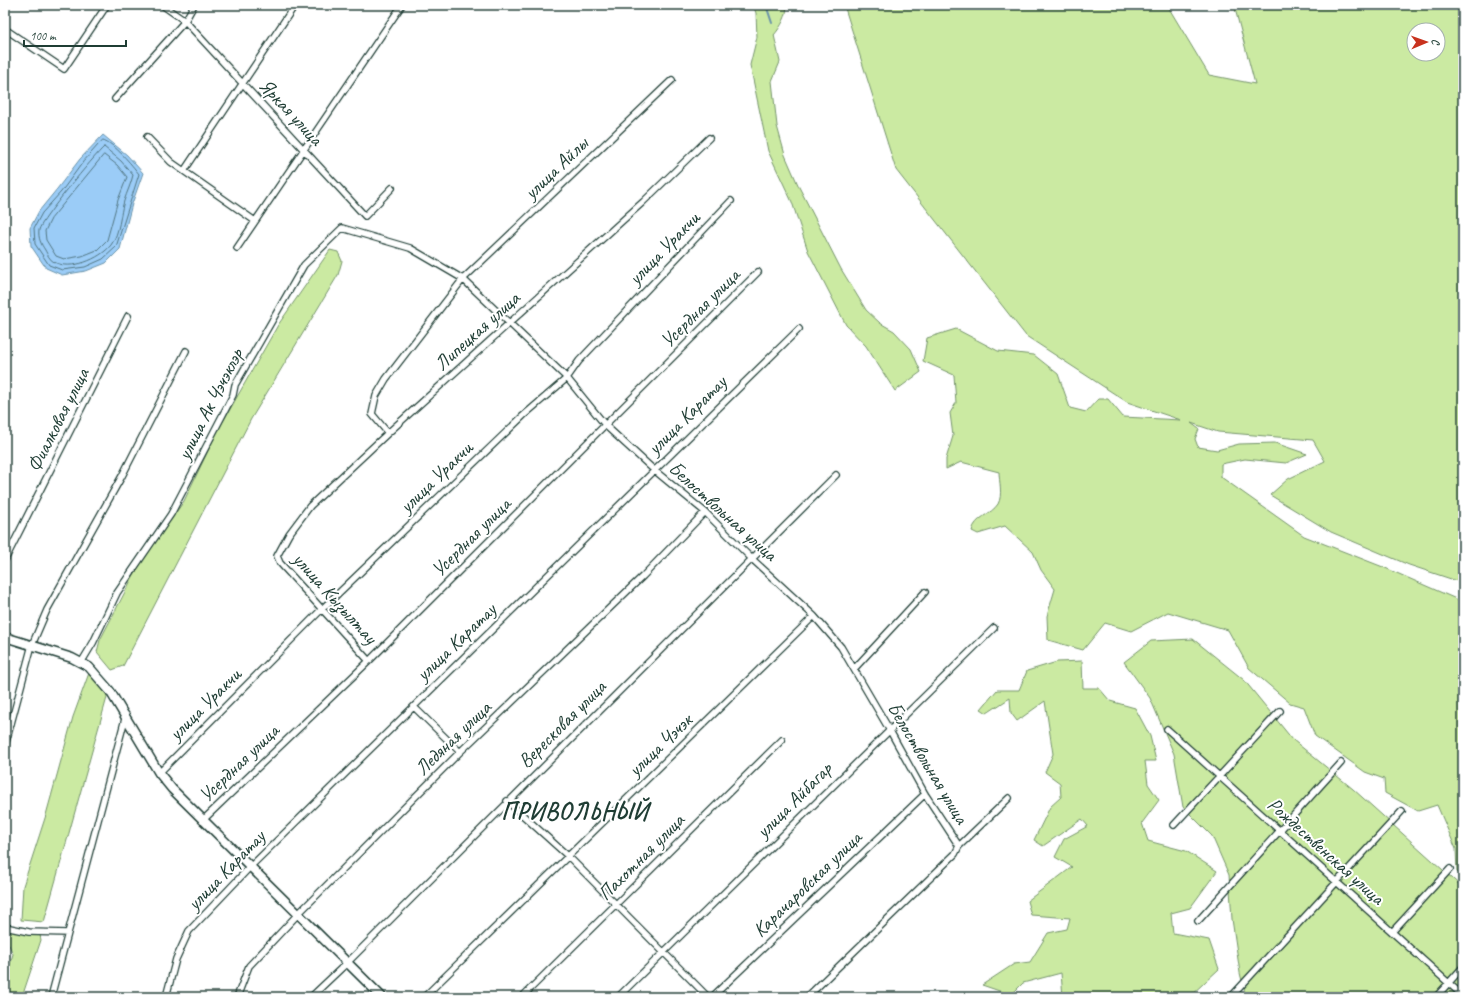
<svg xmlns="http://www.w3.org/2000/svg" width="1468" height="1002" font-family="Caveat,sans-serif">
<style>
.green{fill:#cbeaa2;stroke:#75946b;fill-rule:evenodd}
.water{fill:#9bccf7;stroke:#6993a9}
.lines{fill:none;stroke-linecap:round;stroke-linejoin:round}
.shore{stroke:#517682;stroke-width:1}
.stream{stroke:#6993a9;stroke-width:2}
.street-casing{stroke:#1f3d34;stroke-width:8}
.secondary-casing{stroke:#1f3d34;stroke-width:11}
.street{stroke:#fff;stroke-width:5.5}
.secondary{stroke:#fff;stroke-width:8}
.labels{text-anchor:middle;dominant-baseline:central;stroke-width:4;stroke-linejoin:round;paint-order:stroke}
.street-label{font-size:20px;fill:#1f3d34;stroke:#fff}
.district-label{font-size:24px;font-weight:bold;letter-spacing:1px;fill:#1f3d34;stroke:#fff}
</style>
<rect width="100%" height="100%" fill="#fff"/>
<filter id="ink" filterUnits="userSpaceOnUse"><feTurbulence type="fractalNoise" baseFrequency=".025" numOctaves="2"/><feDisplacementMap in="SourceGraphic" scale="8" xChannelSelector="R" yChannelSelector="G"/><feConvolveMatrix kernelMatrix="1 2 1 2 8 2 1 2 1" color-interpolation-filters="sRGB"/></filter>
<g filter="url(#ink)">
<path class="green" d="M753,5H786C789,14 780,28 774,35L780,62L772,81L777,126L785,155L799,187L841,269L866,310L880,323L894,331L911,349L921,372L895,391L866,346L846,325L808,251L792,202L768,151L750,65L757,37L756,13Z
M844,5H1167L1209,75L1255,84L1234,5H1463V583L1409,565L1331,532L1270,495L1288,479L1325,461L1313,440L1218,432L1191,423L1199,429L1195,439L1198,447L1217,450L1239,444L1275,443L1307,454L1286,463L1245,459L1221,464V477L1304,536L1383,567L1463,602V874L1457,872L1456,849L1437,805L1418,811L1385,793L1384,779L1365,772L1315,736L1304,707L1290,703L1249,668L1228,630L1168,612L1131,631L1105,623L1083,650L1048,640L1047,616L1055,589L1041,570L1033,552L1005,526L978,534L972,531C975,517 991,515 998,504C1003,495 999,481 999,472L961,462L946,469V459L953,436L950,413L956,403L954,375L923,361L927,338L956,329L998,351L1034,355L1058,374L1070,408L1086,412L1098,399H1108L1123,417L1181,420L1127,402L1026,336L896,170ZM1414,30H1438V54H1414Z
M330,250L338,252L342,261L338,275L251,419L123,666L112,670L97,652L100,640L139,565L184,501L217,432L278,325Z
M1193,639L1244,680L1293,740L1353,789L1463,888V997H1246L1240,973L1232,919L1229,875L1212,836L1183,807L1174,754L1150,698L1124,662L1151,641Z
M1082,661L1083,688H1099L1110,701L1135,708L1150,736L1156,761H1145L1148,784L1159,800L1142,823L1148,841L1186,851L1217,871L1190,908L1171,913L1173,933L1209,940L1219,969L1189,997H1063L1061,973L1023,983L1011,995L982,985L1014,964L1030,962L1048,933L1067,929L1070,918L1031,915L1027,901L1072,867L1055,857L1064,839L1088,826L1082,819L1043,846L1034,840L1050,807L1061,797L1060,783L1045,772L1053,754L1045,701L1017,721L1011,713L1010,698L987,713L981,709L997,690H1019L1027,671L1057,662Z
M89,673L98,680L108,694L44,922L21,920L23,886L46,815L73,717Z
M5,930H39L41,940L22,997H5V981L13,954L9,945L5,944Z"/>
<path class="water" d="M103,135L127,155L143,173L132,204L120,249L106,263L86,271L62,275L46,268L31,246L30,228L39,211L57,189L80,159Z"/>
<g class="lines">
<path class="shore" d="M103,140C114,143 132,165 139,174L116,247L103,259L85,267L62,270L49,265L35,244L34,228L42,213L61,192L83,162Z
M104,147L121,161L133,175C131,184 127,192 124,201C120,214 120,233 111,245C100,259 71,271 54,262C50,260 47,254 45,250C41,244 38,238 39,230C41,220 94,156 104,147Z
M104,155L117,165L127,177L118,200L107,240L97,250L82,256L64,259L56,256L46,240L45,231L51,219Z"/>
<path class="stream" d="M766,5L772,23"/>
<defs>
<path id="street" d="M162,5L185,21L365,216L392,188
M5,29L64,69L107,5
M115,99L185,21L194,5
M147,137L171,162L255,221
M184,171L295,5
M237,248L402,5
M388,433L372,414L376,396L386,379L463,279L672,80
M5,560L128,316
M369,661L280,563L277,556L289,534L310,506L388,433L643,202L709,138
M81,663L93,643L117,593L171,514L233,395L235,385L304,265L342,228L410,248L463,279L567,378L606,426L654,470L705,512L751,558L814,616L841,647L889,729L925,794L959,846
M854,669L925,592
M414,707L460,752
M1167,729L1463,996
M5,746L32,645L47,610L122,476L186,351
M159,773L321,610L523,416L567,378L579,361L731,201
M507,801L569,857L708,997
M202,821L369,661L758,272
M1174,825L1280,711
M1198,921L1341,763
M5,927L29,932L68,933
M1392,932L1450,869
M51,997L126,715
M166,997L176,959L189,931L250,867L799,329
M237,997L249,966L299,913L460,752L643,576L705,512
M311,997L348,962L836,475
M424,997L814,616
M522,997L782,740
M618,997L994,628
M712,997L925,794
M807,997L955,854L959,846L1009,798
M1231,997L1402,811
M1436,997L1463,967"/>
<path id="secondary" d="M5,637L72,658L89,667L110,691L159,773L172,789L382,997"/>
</defs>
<use href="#street" class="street-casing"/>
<use href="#secondary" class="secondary-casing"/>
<use href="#street" class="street"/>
<use href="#secondary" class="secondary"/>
</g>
</g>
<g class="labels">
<g class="street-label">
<text transform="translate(291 112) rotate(47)">Яркая улица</text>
<text transform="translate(556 168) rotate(-44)">улица Айлы</text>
<text transform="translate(664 248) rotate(-46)">улица Уракчи</text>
<text transform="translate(700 308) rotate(-45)">Усердная улица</text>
<text transform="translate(477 331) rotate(-42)">Липецкая улица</text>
<text transform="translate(210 404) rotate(-63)">улица Ак Чэчэклэр</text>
<text transform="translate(687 415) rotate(-45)">улица Каратау</text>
<text transform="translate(58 420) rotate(-63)">Фиалковая улица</text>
<text transform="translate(436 477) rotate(-44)">улица Уракчи</text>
<text transform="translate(723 511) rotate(42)">Белоствольная улица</text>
<text transform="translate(471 537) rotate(-45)">Усердная улица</text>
<text transform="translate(335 598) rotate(48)">улица Кызылтау</text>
<text transform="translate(456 642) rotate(-44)">улица Каратау</text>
<text transform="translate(205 704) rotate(-45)">улица Уракчи</text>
<text transform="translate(562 724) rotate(-45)">Вересковая улица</text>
<text transform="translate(453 738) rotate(-44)">Ледяная улица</text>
<text transform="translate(660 745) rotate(-44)">улица Чэчэк</text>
<text transform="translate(239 763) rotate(-44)">Усердная улица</text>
<text transform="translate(928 763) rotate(59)">Белоствольная улица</text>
<text transform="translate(794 800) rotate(-45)">улица Айбагар</text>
<text transform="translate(1326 851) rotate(42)">Рождественская улица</text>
<text transform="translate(641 857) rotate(-45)">Пахотная улица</text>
<text transform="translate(226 870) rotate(-46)">улица Каратау</text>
<text transform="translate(807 884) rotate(-44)">Карачаровская улица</text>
</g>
<g class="district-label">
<text x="575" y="811">ПРИВОЛЬНЫЙ</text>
</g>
</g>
<rect width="1468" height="1002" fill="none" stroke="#fff" stroke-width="20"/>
<rect x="10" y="10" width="1448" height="982" fill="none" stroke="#1f3d34" stroke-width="1.5" filter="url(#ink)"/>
<g transform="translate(1426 42) rotate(88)"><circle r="19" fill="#ffffff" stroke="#a5b1ae"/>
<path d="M0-3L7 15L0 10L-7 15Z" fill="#c8321e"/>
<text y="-6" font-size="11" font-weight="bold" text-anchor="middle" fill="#1f3d34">С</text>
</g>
<path d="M24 40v6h102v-6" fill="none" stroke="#1f3d34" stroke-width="2"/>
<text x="30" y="40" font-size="12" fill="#1f3d34" stroke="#ffffff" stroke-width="3" paint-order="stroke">100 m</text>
</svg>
